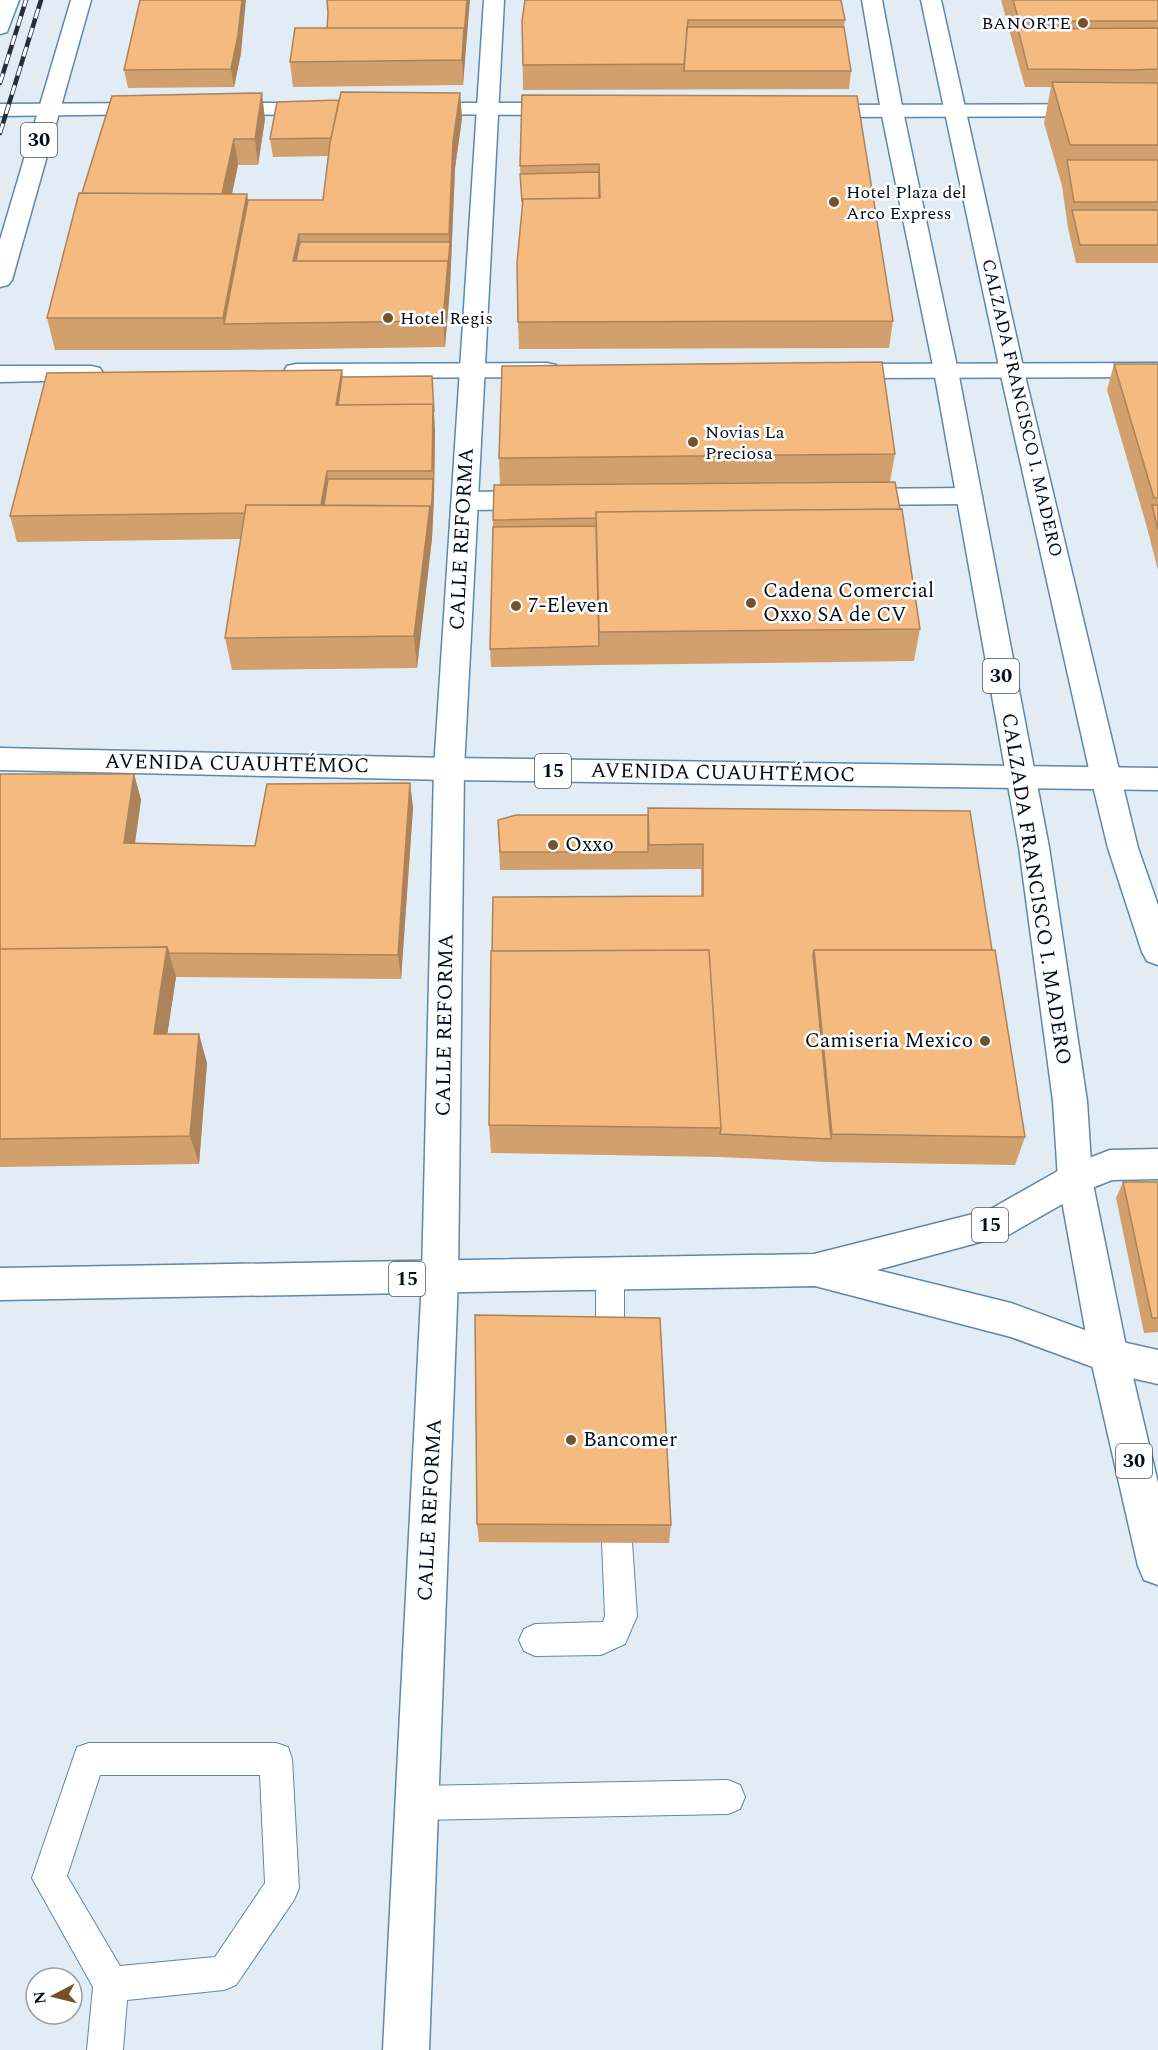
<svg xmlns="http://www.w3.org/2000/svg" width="1158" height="2050" font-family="Spectral,serif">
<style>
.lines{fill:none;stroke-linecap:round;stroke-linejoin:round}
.service-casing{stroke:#5988b0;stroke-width:2}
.pedestrian-casing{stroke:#5988b0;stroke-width:3}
.minor-casing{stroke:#5988b0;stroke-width:3}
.tertiary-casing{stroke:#5988b0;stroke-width:3}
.primary-casing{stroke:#5988b0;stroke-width:3}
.trunk-casing{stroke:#5988b0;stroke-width:3}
.service{fill:#fff;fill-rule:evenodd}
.pedestrian{fill:#fff;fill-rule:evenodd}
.minor{fill:#fff;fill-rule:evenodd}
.tertiary{fill:#fff;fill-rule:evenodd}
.primary{fill:#fff;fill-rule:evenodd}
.trunk{fill:#fff;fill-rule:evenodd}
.rail-casing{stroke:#232f3d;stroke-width:4.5}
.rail{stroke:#fff;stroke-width:3;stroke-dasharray:10;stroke-linecap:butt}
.wall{fill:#d2a06d}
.shaded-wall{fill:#ab8259}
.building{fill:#f4ba7f;stroke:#ab8259;stroke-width:1.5}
.poi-dot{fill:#76522c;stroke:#fff;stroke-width:2}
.labels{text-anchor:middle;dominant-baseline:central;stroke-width:5;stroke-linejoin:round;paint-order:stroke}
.far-poi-label{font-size:18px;fill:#000d1c;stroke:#fff;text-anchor:start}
.far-street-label{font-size:18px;fill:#000d1c;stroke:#fff}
.shield{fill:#fff;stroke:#4c5660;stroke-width:1.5}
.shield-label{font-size:20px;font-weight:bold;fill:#000d1c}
.street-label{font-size:21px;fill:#000d1c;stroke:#fff}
.poi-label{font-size:21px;fill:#000d1c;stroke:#fff;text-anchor:start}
</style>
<rect width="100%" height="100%" fill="#e2ecf5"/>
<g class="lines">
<defs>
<path id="service" d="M610,1263L620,1266L624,1275V1338L620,1347L610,1351L600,1347L596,1338V1275L600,1266Z
M617,1527L628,1532L632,1542L637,1616L625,1644L601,1655L535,1656L524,1651L519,1640L524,1629L535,1624L603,1622L605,1616L602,1542L606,1532Z
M89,1743H276L288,1747L292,1759L299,1888L294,1900L236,1985L224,1990L127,2000L123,2050H87L93,1987L32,1878L77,1747ZM100,1775H260L265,1883L215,1957L120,1966L67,1876Z
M728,1780L740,1785L745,1797L740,1809L728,1814L417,1820L405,1815L400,1803L405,1791L417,1786Z"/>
<path id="pedestrian" d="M969,488L978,490L982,496L978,502L969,504L853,505L844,503L840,497L844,491L853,489Z
M538,491L547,494L551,500L547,506L538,509L465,510L456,507L452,501L456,495L465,492Z"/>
<path id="minor" d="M151,103L159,104L162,109L159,114L0,116V104Z
M218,103H319L327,104L330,109L327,114L319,115L210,114L207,109L210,104Z
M416,103H565L573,104L576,109L573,114L565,115L408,114L405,109L408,104Z
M1158,104V116L815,117L807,116L804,111L807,106L815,105Z
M547,363L556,365L559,370L556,375L547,377L296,378L287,376L284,371L287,366L296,364Z
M1158,363V377L839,378L830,376L827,371L830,366L839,364Z
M0,366H91L100,368L103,373L100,378L91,380L0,382Z"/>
<path id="tertiary" d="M484,0H504L464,769L458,1278L429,2050H383L422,1278L434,769Z"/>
<path id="primary" d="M0,0H19L7,32L0,34Z
M71,0H91L12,280L8,285L0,287V240Z
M862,0H882L903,111L958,371L1049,847L1087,1101L1092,1179L1128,1356L1158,1483V1585L1144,1580L1138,1566L1090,1356L1058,1179L1053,1101L1019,847L934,371L881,111Z
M921,0H941L1024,371L1121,778L1138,848L1158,905V965L1147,961L1142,952L1108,848L1091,778L1000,371Z"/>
<path id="trunk" d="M0,748L449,758L1158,768V790L449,780L0,770Z
M1158,1149V1179L1112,1180L1087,1190L1010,1234L877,1270L1011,1303L1109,1339L1158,1350V1384L1109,1373L1011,1337L815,1286L0,1300V1268L814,1254L989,1210L1063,1168L1110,1150Z"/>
</defs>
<use href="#service" class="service-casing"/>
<use href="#pedestrian" class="pedestrian-casing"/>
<use href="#minor" class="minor-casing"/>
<use href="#tertiary" class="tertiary-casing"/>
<use href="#primary" class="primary-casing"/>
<use href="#trunk" class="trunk-casing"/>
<use href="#service" class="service"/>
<use href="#pedestrian" class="pedestrian"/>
<use href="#minor" class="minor"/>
<use href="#tertiary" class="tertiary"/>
<use href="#primary" class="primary"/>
<use href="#trunk" class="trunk"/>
<defs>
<path id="rail" d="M0,83L26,0
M0,133L41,0"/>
</defs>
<use href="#rail" class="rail-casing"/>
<use href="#rail" class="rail"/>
</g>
<path class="wall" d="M525,0L845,20L844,27L851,71L849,89L523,90L522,21Z
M1001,0H1158V263H1076L1068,228L1062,186L1044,123L1051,87H1025Z
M328,13L465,54L463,85L293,87L290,62L327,28Z
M241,53L234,87L128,88L124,70Z
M460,93L462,118L455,168L450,287L445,347L228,350H55L47,318L82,193L265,119L258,165H238L232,194L248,200H323L328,156L273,157L270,139L339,100Z
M522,95L893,321L889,348L519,349L518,322L522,209L520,166Z
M1114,364H1158V570L1146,524L1107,390Z
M342,370V377L435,430L434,497L432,538L417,668L232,670L225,638L241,539L17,542L10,516Z
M895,454L890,482L920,629L914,661L599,665L491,667L490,649L493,520L500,485L499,458Z
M0,774H134L141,800L135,844L255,846L410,783L413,808L401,979L176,977L167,1034L207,1063L199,1164L0,1167Z
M648,815L992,950L1025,1137L1015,1165L827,1162L718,1157L491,1153L489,1125L701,896V869L500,870L498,820Z
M1123,1182L1158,1184V1332L1144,1333L1116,1198Z
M477,1524L671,1525L669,1543L479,1542Z"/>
<path class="shaded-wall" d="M242,0H246L241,53L234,87L231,69Z
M467,0H470L463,85L462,60L464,28Z
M262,93L265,119L258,165L255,139Z
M460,93L462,118L455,168L450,287L448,269L449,234L453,142Z
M234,139L238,165L225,226L221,200Z
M247,194L252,226L224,324L223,318Z
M299,234L303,260L293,261Z
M448,261L450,287L445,347L443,321Z
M342,370L345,396L342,413L336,405Z
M432,376L435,430L434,497L432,538L417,668L414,636L433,479V404Z
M327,471L330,498L320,512Z
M134,774L141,800L131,868L124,843Z
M410,783L413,808L401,979L398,955Z
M167,947L176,977L163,1063L154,1034Z
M199,1034L207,1063L199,1164L190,1136Z"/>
<path class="building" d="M140,0H242L238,35L231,69L124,70Z
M327,0H467L464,36V28H327L328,13Z
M525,0H841L845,20H688L684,64L523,65L522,21Z
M1013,0H1158V21H1019Z
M687,27H844L851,71H684Z
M295,28H464L462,60L290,62Z
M1158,28V69L1132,70L1028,69L1018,29Z
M1052,82L1158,83V145H1070Z
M341,92L460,93L453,142L449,234H299L293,261H448L443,321L224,324L248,200H323L330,143Z
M262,93L255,139H234L222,194L82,193L112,96Z
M522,95L857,96L893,321L518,322L517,263L523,199L600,198L599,164L520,166Z
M339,100L331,138L270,139L277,102Z
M1067,160H1158V202H1074Z
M599,172V198L523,199L522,202L520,174Z
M79,193L247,194L223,318H47Z
M1072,210H1158V245H1080Z
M300,242H450L448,269V261H296Z
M882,362L895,454L499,458L502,366Z
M1114,364H1158V498H1154Z
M342,370L336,405L433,404L432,471H327L321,505H246L245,513L10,516L47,373Z
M432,376L434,412L433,404L338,405L342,377Z
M328,479H433L431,520L430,506L324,505Z
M895,482L900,509L596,512V518L493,520L494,485Z
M246,505L430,506L414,636L225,638Z
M1152,505H1158V530Z
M902,509L920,629L599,632L596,512Z
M596,526L599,646L490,649L493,527Z
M0,774H134L124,843L255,846L267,784L410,783L398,955L169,953L167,947L0,949Z
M648,808L970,811L992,950H814L813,955L831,1139L720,1134L721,1128L709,950L492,951L493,897L703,896V844L649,845Z
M516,815H648V852H500L498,820Z
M167,947L154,1034H199L190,1136L0,1139V949Z
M709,950L721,1128L489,1125L491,951Z
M814,950H995L1025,1137L832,1134Z
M1123,1182H1158V1318H1152Z
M475,1315L660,1318L671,1525L477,1524Z"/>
<g class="poi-dot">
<circle cx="1083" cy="23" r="6"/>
<circle cx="834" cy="202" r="6"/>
<circle cx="388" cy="318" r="6"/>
<circle cx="693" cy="442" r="6"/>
<circle cx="751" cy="603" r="6"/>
<circle cx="516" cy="606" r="6"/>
<circle cx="553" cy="845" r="6"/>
<circle cx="985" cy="1041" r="6"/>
<circle cx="571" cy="1440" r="6"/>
</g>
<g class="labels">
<g class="far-poi-label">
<text x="1071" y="23" text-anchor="end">BANORTE</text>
<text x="846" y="192">Hotel Plaza del<tspan x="846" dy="21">Arco Express</tspan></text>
<text x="400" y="318">Hotel Regis</text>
<text x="705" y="432">Novias La<tspan x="705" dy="21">Preciosa</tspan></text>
</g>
<g class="far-street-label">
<text transform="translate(1022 408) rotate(77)">CALZADA FRANCISCO I. MADERO</text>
</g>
<g class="shield">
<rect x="21" y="123" width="36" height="34" rx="4.5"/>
<rect x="983" y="659" width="36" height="34" rx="4.5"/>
<rect x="535" y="754" width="36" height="34" rx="4.5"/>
<rect x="972" y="1208" width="36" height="34" rx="4.5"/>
<rect x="389" y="1262" width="36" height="34" rx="4.5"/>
<rect x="1116" y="1444" width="36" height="34" rx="4.5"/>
</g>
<g class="shield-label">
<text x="39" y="140">30</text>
<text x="1001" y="676">30</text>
<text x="553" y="771">15</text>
<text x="990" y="1225">15</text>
<text x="407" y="1279">15</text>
<text x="1134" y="1461">30</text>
</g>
<g class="street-label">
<text transform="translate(462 539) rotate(-87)">CALLE REFORMA</text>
<text transform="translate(237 764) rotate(1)">AVENIDA CUAUHTÉMOC</text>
<text transform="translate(723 773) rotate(1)">AVENIDA CUAUHTÉMOC</text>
<text transform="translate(1036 889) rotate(81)">CALZADA FRANCISCO I. MADERO</text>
<text transform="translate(445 1025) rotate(-89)">CALLE REFORMA</text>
<text transform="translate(430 1510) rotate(-87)">CALLE REFORMA</text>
</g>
<g class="poi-label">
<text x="763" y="591">Cadena Comercial<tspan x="763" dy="24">Oxxo SA de CV</tspan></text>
<text x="528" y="606">7-Eleven</text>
<text x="565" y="845">Oxxo</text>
<text x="973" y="1041" text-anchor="end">Camiseria Mexico</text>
<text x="583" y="1440">Bancomer</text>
</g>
</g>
<g transform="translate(54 1996) rotate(263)"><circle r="28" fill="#ffffff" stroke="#999ea4" stroke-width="1.5"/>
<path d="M0-4.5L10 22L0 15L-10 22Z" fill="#76522c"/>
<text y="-9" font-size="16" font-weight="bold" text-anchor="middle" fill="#000d1c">N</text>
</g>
</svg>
